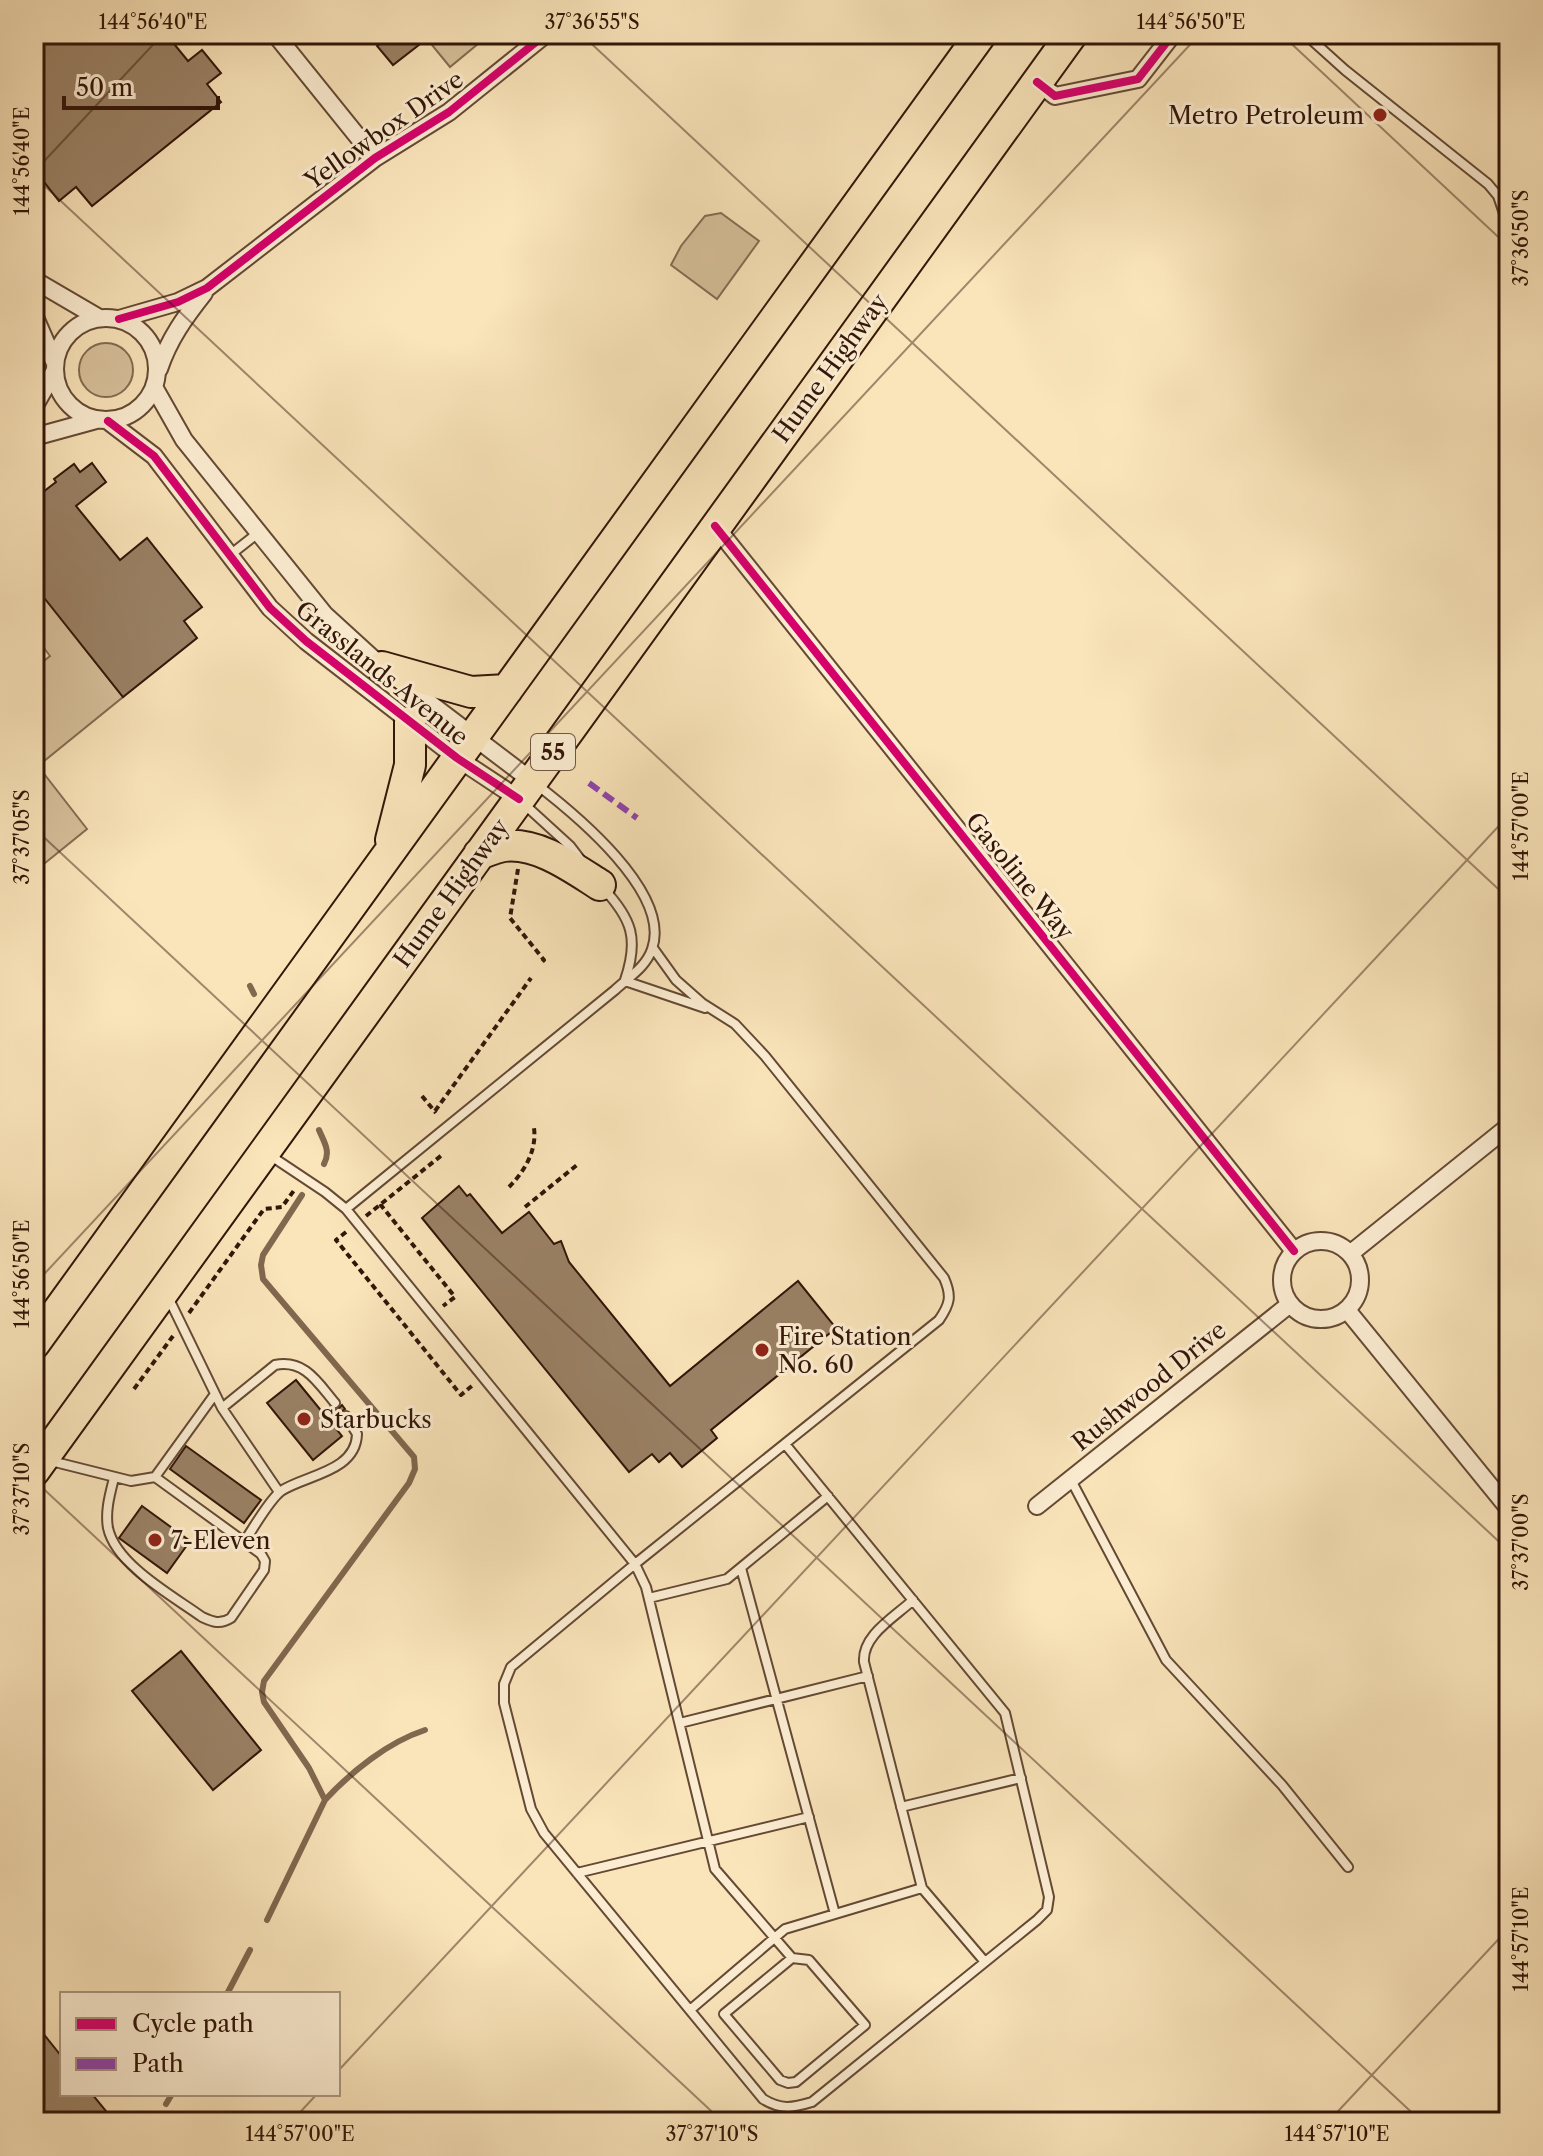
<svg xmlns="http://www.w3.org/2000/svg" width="1543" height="2156" font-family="'Libre Caslon Text',serif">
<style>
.green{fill:#d8c19c;stroke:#856b52;stroke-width:2}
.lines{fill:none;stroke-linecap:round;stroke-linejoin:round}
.stream{stroke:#81674e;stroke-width:6}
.building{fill:#9a8165;stroke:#321508;stroke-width:2}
.lane-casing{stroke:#644934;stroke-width:12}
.street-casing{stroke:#644934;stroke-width:20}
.highway-casing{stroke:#321508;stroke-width:34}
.path{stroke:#321508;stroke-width:4;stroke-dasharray:6 4;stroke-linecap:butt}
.lane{stroke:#fcedd2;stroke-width:8}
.street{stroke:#fcedd2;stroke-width:16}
.highway{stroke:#fae4ba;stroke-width:30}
.quiet{stroke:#8e44ad;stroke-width:6;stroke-dasharray:12 6;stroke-linecap:butt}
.cycleway-casing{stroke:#fcedd2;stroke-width:13}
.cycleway{stroke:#d6006c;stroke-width:8}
.ticks{fill:none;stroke:#321508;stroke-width:2;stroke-opacity:0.45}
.poi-dot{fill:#8f2418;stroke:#fcedd2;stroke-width:3}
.labels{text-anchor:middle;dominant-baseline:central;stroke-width:6;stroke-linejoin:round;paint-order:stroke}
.shield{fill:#fcedd2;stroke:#6f5645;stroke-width:2}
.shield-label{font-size:22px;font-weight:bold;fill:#321508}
.poi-label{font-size:24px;fill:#321508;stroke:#fcedd2;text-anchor:start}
.street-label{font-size:24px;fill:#321508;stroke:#fcedd2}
.neatline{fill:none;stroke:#321508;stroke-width:3}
.ticks-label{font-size:20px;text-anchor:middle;fill:#321508}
</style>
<rect width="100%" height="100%" fill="#fae4ba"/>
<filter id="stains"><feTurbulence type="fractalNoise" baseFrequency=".0025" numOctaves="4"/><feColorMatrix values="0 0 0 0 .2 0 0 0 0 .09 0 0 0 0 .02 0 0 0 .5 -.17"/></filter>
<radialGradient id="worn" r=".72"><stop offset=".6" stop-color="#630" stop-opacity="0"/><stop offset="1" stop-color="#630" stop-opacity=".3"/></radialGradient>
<path class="green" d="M433,34H490L450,67L427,39Z
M721,213L759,241L717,299L671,265L681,246L705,216Z
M79 370a27 27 0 1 1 54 0a27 27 0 1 1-54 0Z
M34,585L123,697L38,766L87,829L34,872V669L50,656L34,635Z"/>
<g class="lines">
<path class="stream" d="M250,986L254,994
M319,1130C324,1142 331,1151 324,1164
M325,1800C351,1772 388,1742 425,1730
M267,1920L325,1800L309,1768L264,1702L262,1692L264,1681L409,1483L415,1469L414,1457L263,1279L261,1265L263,1255L302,1195
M227,1994L250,1950
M166,2104L172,2094"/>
</g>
<path class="building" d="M34,34H166L188,61L202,50L221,73L207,84L221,102L92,206L76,187L59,201L34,169Z
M393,34H433L393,65L377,46Z
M92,463L106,482L76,506L120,560L147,538L202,607L184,621L197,638L123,697L34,585V499L56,482L54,479L74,464L80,472Z
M459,1186L467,1196L470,1194L502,1233L529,1212L554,1244L561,1241L569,1262L670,1386L798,1281L836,1328L711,1430L717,1438L682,1467L670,1453L659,1462L652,1454L629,1472L422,1218Z
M296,1380L323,1413L330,1407L337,1410L342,1405L345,1409L340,1413V1420L333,1425L342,1436L313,1460L267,1403Z
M186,1446L261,1500L244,1523L170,1469Z
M142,1506L190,1541L167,1573L119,1538Z
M181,1651L261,1750L213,1790L132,1691Z
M34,2022L62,2057V2094H92L115,2122H34Z"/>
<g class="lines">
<defs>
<path id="lane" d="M1305,34L1345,70L1488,184L1498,196L1509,228
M230,555L258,533
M536,784C575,814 672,893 652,949C646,967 629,977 615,990L346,1209L635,1564L939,1320C950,1304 952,1296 944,1278L765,1056L735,1024L702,1003L676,980L653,948
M524,804L570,846L580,859
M603,888C632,919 639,939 625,980
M625,981L705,1008
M268,1154L325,1192L346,1209
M168,1297L222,1408L279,1492
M222,1408L275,1365C305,1359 318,1383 335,1403
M785,1444L1005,1713L1049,1897L1047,1910L1037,1920L812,2102C792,2108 781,2110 763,2099L544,1833L531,1809L504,1703V1684L511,1667L635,1564L646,1587L715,1869L792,1958
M51,1461L131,1481L155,1477L261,1554L265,1561L264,1570L231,1618C220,1625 213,1622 202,1617C173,1596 116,1565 108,1528C105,1511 110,1494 114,1478
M155,1477L215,1394
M1071,1480L1166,1660L1282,1785L1348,1867
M244,1542C253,1529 269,1500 281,1491C305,1475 356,1472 357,1434L346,1416
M741,1568L835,1914
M649,1598L727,1579L828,1496
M913,1600C895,1617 862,1635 864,1662L922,1888L985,1962
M680,1723L868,1676
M901,1807L1021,1778
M577,1873L809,1817
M792,1958L809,1960L865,2025L796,2082L788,2083L780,2080L724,2014Z
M690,2010L785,1929L922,1888"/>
<path id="street" d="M275,34L375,158
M1037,82L1055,96L1138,79L1173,34
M34,280L99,318
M34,315L54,361
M55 369a51 51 0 1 1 102 0a51 51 0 1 1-102 0Z
M119,319L178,302L207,288L375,158L449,112L546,34
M159,369C169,339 185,317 204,293
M154,387L184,440L325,615L382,667L532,781
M34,407L54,372
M108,421L154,456L270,608L306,641L457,758L519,799
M34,437L96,420
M715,526L1294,1251
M1282 1280a39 39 0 1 1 78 0a39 39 0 1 1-78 0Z
M1351,1253L1509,1126
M1347,1310L1509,1509
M1037,1506L1290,1304"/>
<path id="highway" d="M382,667L471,692L507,690
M391,840L410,765V722
M479,854C488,851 496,847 504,846C538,842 573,868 600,885
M34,1344L981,34
M34,1471L1072,34"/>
</defs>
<use href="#lane" class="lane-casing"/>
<use href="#street" class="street-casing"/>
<use href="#highway" class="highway-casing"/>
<path class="path" d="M518,869L510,918L544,960L542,962
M422,1096L436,1113
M435,1111L531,978
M509,1187C524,1172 537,1151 534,1128
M380,1204L455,1297L443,1306
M525,1207L577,1165
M366,1216L442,1155
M346,1232L336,1240L461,1395L473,1385
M189,1313L264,1209L282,1207L295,1189
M134,1389L173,1336"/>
<use href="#lane" class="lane"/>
<use href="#street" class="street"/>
<use href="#highway" class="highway"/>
<path class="quiet" d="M589,783L637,818"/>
<defs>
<path id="cycleway" d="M1037,82L1055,96L1138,79L1173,34
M119,319L178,302L207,288L375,158L449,112L546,34
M108,421L154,456L270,608L306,641L457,758L519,799
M715,526L1294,1251"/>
</defs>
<use href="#cycleway" class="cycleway-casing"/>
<use href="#cycleway" class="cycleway"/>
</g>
<path class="ticks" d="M581,34L1509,899M1281,34L1509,247M34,172L163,34M34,176L1509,1551M34,828L1422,2122M34,1285L1200,34M34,1480L723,2122M338,2071L1509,815M291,2122L317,2094M1328,2122L1509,1928"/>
<g class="poi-dot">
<circle cx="1380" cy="115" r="8"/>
<circle cx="762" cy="1350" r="8"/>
<circle cx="304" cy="1419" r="8"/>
<circle cx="155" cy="1540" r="8"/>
</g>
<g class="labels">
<rect class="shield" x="531" y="734" width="44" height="36" rx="6"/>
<g class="shield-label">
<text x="553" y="752">55</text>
</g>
<g class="poi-label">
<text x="1364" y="115" text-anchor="end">Metro Petroleum</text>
<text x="778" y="1336">Fire Station<tspan x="778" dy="28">No. 60</tspan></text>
<text x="320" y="1419">Starbucks</text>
<text x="171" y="1540">7-Eleven</text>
</g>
<g class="street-label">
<text transform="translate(384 130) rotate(-35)">Yellowbox Drive</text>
<text transform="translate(830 368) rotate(-54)">Hume Highway</text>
<text transform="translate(382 673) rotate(39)">Grasslands Avenue</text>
<text transform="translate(1020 876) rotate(51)">Gasoline Way</text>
<text transform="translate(451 893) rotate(-54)">Hume Highway</text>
<text transform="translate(1149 1386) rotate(-39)">Rushwood Drive</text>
</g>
</g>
<rect width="1543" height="2156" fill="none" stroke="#fae4ba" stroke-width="88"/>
<rect x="60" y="1992" width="280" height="104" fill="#fcedd2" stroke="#ab9781" stroke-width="2"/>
<rect x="76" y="2018" width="40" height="12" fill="#d6006c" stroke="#ab9781" stroke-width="2"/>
<text x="132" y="2032" font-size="24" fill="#321508">Cycle path</text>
<rect x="76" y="2058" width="40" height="12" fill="#8e44ad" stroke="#ab9781" stroke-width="2"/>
<text x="132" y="2072" font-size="24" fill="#321508">Path</text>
<path d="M64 96v12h154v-12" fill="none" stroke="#321508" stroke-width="4"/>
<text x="76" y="96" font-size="24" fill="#321508" stroke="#fcedd2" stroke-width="6" paint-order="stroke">50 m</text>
<rect x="44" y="44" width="1455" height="2068" class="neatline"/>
<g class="ticks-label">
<text x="153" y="29">144°56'40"E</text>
<text x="592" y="29">37°36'55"S</text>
<text x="1191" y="29">144°56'50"E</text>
<text transform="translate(22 161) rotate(-90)" y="7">144°56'40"E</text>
<text transform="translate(1521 238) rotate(-90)" y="7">37°36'50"S</text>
<text transform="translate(1521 826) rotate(-90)" y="7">144°57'00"E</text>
<text transform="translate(22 837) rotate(-90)" y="7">37°37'05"S</text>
<text transform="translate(22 1274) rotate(-90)" y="7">144°56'50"E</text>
<text transform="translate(22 1489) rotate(-90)" y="7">37°37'10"S</text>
<text transform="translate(1521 1542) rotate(-90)" y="7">37°37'00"S</text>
<text transform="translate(1521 1939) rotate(-90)" y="7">144°57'10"E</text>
<text x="300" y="2141">144°57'00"E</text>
<text x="712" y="2141">37°37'10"S</text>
<text x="1337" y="2141">144°57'10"E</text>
</g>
<rect width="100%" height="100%" filter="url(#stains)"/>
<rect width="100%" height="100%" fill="url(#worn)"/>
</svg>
